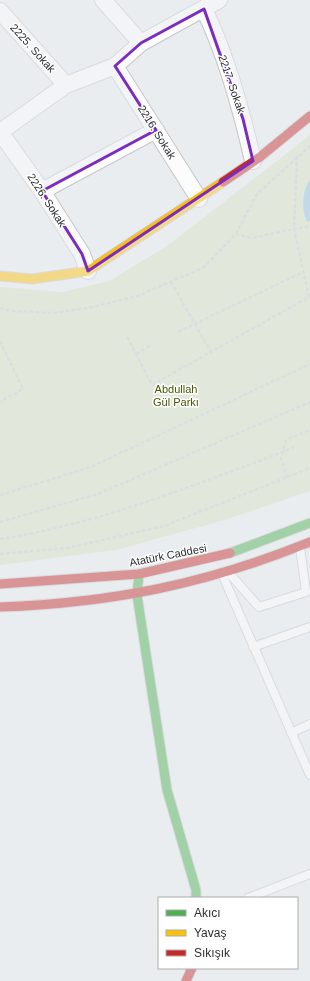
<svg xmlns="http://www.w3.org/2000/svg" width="310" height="981" font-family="Helvetica,sans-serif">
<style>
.green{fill:#d7e2c0}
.water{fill:#91c4e2}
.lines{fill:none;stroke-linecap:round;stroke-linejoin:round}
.lane-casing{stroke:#c4c6ca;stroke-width:10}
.street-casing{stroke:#c4c6ca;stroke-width:18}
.fast-casing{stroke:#c4c6ca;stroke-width:11}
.slow-casing{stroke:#c4c6ca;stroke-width:11}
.jam-casing{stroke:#c4c6ca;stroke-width:11}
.path{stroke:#cbcdce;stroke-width:2.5;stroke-dasharray:4 2;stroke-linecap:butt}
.lane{stroke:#fcfcfd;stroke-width:8}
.street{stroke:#fcfcfd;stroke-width:16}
.fast{stroke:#4caf50;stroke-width:9}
.slow{stroke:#ffc107;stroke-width:9}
.jam{stroke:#c62828;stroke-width:9}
.marked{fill:none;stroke:#7b2cbf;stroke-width:3;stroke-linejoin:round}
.labels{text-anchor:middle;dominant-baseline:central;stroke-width:3;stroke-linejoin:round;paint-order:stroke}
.street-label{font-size:11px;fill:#2b2d30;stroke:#fff}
.park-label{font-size:11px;fill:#475604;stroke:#fff}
</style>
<rect width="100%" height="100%" fill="#eaedf0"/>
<path class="green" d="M310,135V491L225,520L116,550L0,565V287L62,292L109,281L167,246Z"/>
<path class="water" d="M310,180V221H307C301,211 302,190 310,180Z"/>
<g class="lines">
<defs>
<path id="lane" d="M229,573L259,607L306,592L300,547
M222,574L310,775
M253,647L310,627
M291,733L310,724
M248,898L310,874"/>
<path id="street" d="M103,0L141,43
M204,9C226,55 242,112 253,161
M0,11L66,85
M115,66L199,199
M0,132L66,85L115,66L141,43L219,0
M0,132L42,191L82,254L88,271
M42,191L156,130"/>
<path id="fast" d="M230,553L310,523
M139,574L137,595L167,790L196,890V898"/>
<path id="slow" d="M0,276L32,279L88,271L223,182"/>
<path id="jam" d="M223,182L260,157L310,116
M0,584L139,574L230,553
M0,607C112,603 206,584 310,542
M186,981L192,968"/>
</defs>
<use href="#lane" class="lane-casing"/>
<use href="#street" class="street-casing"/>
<use href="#fast" class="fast-casing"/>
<use href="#slow" class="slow-casing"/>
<use href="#jam" class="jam-casing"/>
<path class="path" d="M297,156L294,229L310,226
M171,282L211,352
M0,308L13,311L54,313L93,307L137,296L203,268L236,234L257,194L310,146
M178,332L303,272
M127,337L152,385L309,297L294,229L252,238L236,234
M0,341L23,389L0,401
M136,354L150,346
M287,478L281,458L286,440L310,430
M0,495L91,467L310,364
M0,522L98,494L310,402
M0,539C72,528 143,504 211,479C239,468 267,459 294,447
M0,554L67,548L164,526L310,468"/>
<use href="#lane" class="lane"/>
<use href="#street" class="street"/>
<use href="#fast" class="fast"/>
<use href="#slow" class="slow"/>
<use href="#jam" class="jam"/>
</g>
<path d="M0 0H310V981H0ZM204,9L243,119L253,161L88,271L82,254L42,191L156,130L115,66L141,43Z" fill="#eaedf0" fill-opacity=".55" fill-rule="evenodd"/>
<path class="marked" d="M204,9L243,119L253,161L88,271L82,254L42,191L156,130L115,66L141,43Z"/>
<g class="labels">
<g class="street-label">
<text transform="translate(33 48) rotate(48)">2225. Sokak</text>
<text transform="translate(232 84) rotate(71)">2217. Sokak</text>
<text transform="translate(157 132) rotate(58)">2216. Sokak</text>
<text transform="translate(47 200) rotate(57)">2226. Sokak</text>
<text transform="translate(168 555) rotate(-11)">Atatürk Caddesi</text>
</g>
<g class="park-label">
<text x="176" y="389">Abdullah<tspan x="176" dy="13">Gül Parkı</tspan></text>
</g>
</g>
<rect x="158" y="897" width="140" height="72" fill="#ffffff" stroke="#aaabac"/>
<rect x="166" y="910" width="20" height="6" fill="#4caf50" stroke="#aaabac"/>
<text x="194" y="917" font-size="12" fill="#2b2d30">Akıcı</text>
<rect x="166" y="930" width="20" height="6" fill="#ffc107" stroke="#aaabac"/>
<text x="194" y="937" font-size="12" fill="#2b2d30">Yavaş</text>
<rect x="166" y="950" width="20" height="6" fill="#c62828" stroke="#aaabac"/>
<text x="194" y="957" font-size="12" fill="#2b2d30">Sıkışık</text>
</svg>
